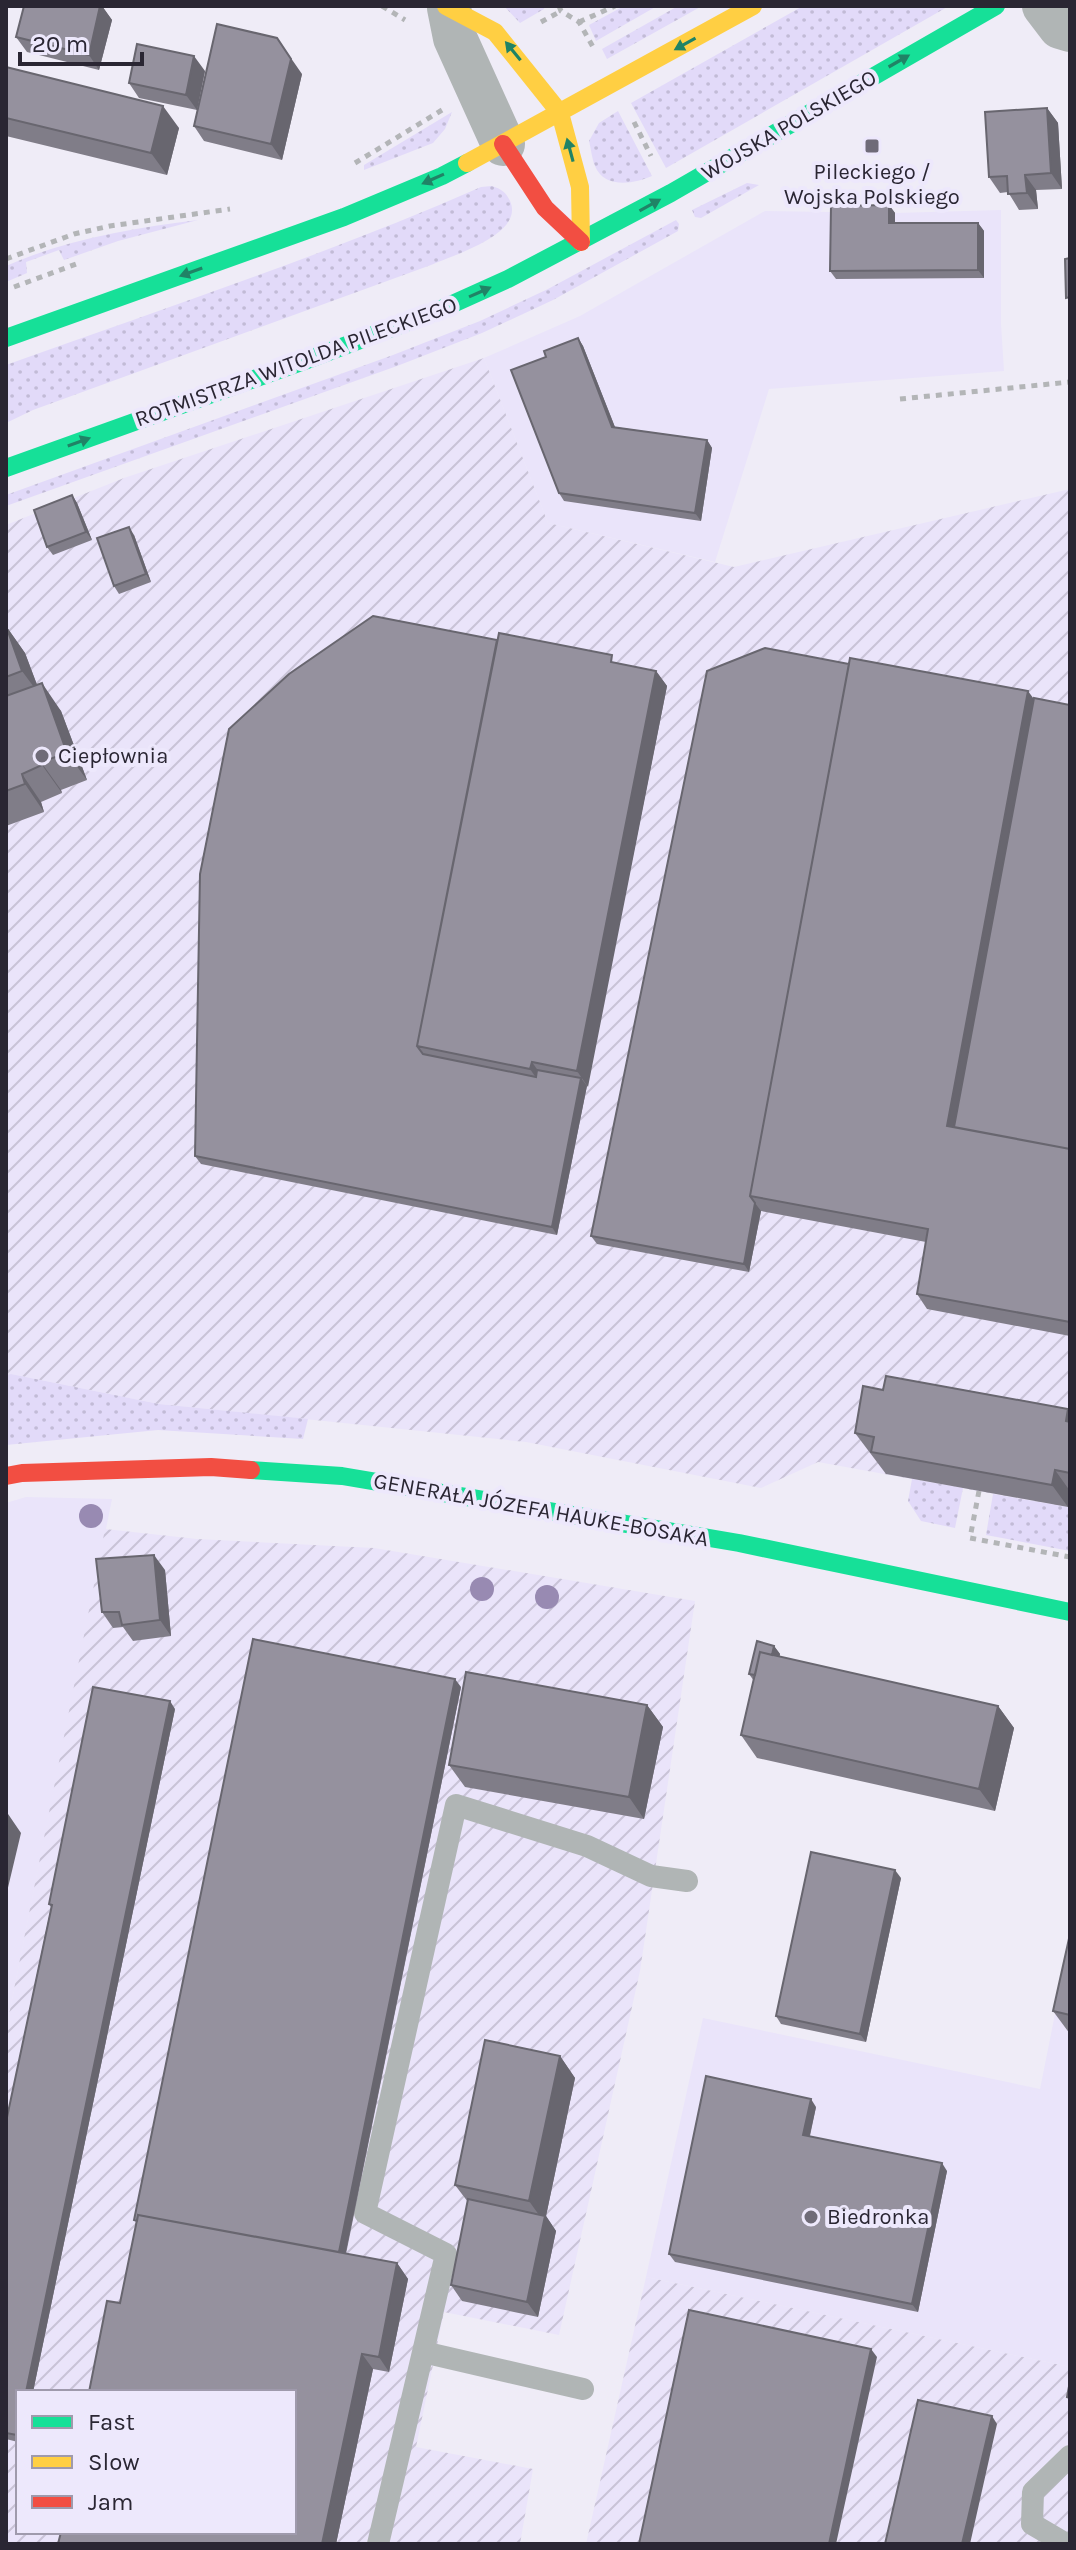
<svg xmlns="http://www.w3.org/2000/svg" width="1076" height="2550" font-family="Karla,sans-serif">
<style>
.built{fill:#eae4fa}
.industrial{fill:url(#industrial-furrows);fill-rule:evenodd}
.grass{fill:url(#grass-dots)}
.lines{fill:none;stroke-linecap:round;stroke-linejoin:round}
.path{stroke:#b3b5b7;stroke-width:5;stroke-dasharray:6 6;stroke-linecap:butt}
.lane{stroke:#b0b5b5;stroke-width:22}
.street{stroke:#b0b5b5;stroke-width:44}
.fast{stroke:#16e098;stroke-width:18}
.slow{stroke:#ffcf43;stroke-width:18}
.jam{stroke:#f24e42;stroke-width:18}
.tree{fill:#988ab2}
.wall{fill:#807d88}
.shaded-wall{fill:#68666f}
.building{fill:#95919e;stroke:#68666f;stroke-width:2}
.oneway{fill:#208366}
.poi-dot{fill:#6f6b78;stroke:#ede8fc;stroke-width:3}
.labels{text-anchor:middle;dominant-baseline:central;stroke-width:8;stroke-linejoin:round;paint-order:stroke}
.street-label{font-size:22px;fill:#2a2633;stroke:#ede8fc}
.poi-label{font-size:22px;fill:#2a2633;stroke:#ede8fc;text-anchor:start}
</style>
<defs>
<pattern id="industrial-furrows" width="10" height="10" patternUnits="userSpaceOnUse" patternTransform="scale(2)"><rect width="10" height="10" fill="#eae4fa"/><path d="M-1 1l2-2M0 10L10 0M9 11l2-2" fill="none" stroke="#c9c3d7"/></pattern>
<pattern id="grass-dots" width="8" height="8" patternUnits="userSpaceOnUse" patternTransform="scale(2)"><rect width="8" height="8" fill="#e2daf9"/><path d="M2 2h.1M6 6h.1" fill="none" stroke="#c2bbd6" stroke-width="1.8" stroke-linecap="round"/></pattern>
</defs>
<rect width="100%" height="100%" fill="#efecf7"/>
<path class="built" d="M1001,210V324L1004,371L769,389L715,562L548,523L484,358L580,316L765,211L895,213Z
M26,1497L112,1499L6,2030V1503Z
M1070,1939V2367L646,2277L703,2018L1040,2089Z"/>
<path class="industrial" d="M484,358L548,523L734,567L1070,489V1524H1067V1507L818,1462L761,1488L526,1442L159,1404L11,1374L6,1375V525L124,478Z
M105,1529L197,1539L374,1548L695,1601L640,1971L559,2335L444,2312L416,2447L533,2469L520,2544H6V2030ZM18,2392H294V2532H18Z
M646,2277L1070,2367V2544H586Z"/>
<path class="grass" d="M504,6H545L544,9L520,23Z
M624,6H657L596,41L589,25Z
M678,6H702L607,59L602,49Z
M803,6H949L666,168L631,103Z
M618,111L652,176C634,184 604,189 595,166C592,159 591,149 589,141L599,123Z
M452,112L445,129L433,143L364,170V165Z
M747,183L759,185L701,218L695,217L692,210Z
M492,186C501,189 506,192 510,201C525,234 453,255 431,265L33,410L6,423V365C165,308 326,255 481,187Z
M198,220L118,241L64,260L59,250L26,262L27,273L6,282V266C67,239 133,228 198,220Z
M676,220L679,224L678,231L553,300L482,333L397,366L6,506V495L393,355L480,321L548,289Z
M11,1374L159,1404L308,1419L303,1439L158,1430L6,1445V1375Z
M912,1479L963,1488L955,1528L921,1521L908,1501Z
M993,1494L1068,1507L1070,1551L986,1535Z"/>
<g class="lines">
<path class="path" d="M382,6L405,20
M559,6L561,11L579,22L593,47
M541,22L561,11
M579,22L615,6
M634,122L651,156
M355,163L442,110
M6,259L74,234L110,226L230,209
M14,287L79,263
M900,399L1070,382
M979,1491L970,1538L1070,1557"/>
<path class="lane" d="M423,2352L583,2389
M378,2544L446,2254L365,2213L456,1805L587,1846L651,1876L687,1881
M1066,2544L1032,2524L1033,2492L1070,2456"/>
<path class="street" d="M1044,6L1060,27L1070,30
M449,8L455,38L503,144"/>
<path class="fast" d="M6,338L344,217L442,176L467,163
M6,468L307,360L437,311L508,279L671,193L996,6
M251,1470L342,1476L739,1543L1070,1612"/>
<path class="slow" d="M446,6L495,32L560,113L580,187L581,242
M467,163L753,6"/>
<path class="jam" d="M503,144L545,208L581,242
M6,1476L22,1473L211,1467L251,1470"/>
</g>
<g class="tree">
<circle cx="91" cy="1516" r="12"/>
<circle cx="482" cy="1589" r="12"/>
<circle cx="547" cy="1597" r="12"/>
</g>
<path class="wall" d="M24,6H102L112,20L99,70L27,52L16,37Z
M6,67L179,128L167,175L6,136Z
M205,71L197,110L139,98L129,83Z
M302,74L282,160L204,141L194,126Z
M1047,108L1058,123L1062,189L1036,190L1038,209L1019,210L1008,192L1000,193L989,177Z
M889,205L895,213V223H978L984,231V278L836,279L830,271Z
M578,338L583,346L615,427L707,440L712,448L701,521L564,501L559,493L546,357Z
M72,495L77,503L92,540L53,555L47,547Z
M134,535L151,582L119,594L114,586Z
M6,626L25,653L37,685L61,711L87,780L61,790L62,793L41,802L44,812L6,826Z
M617,663L656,671L667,686L557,1235L201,1164L195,1156Z
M849,664L1070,705V1336L927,1309L917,1294L926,1242L761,1211L749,1272L597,1244L591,1236Z
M883,1390L1070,1412V1495L1068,1507L886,1474L855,1433Z
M165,1570L171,1636L133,1641L123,1627L113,1628L102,1612Z
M774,1646L780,1654L779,1657L998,1706L1014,1728L995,1811L757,1758L741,1735L754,1681L749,1674Z
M461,1687L346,2254L397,2263L408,2279L389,2372L373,2369L336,2544H58L120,2303L137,2223L134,2220Z
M647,1705L663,1727L644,1819L465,1787L449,1765Z
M175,1709L33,2392H18V2442L6,2439V2122L51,1907L49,1904Z
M901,1878L866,2042L781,2024L776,2016Z
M1070,1934V2034L1053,2011Z
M560,2056L575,2078L546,2216L556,2231L538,2317L462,2301L451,2285L468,2202L455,2185Z
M816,2107L810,2136L947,2171L918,2312L675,2262L669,2254Z"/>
<path class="shaded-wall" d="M100,6H102L112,20L99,70L89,55Z
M277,38L302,74L282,160L271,144Z
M194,56L205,71L197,110L186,95Z
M163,106L179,128L167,175L151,153Z
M1047,108L1058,123L1062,189L1051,173Z
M1025,175L1036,190L1038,209L1027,193Z
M889,205L895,213V231L889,223Z
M978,223L984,231V278L978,270Z
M578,338L583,346L618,435L612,427Z
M707,440L712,448L701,521L695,513Z
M72,495L77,503L92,540L86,532Z
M129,527L134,535L151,582L146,574Z
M6,626L25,653L42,698L22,671Z
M656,671L667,686L588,1087L577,1071Z
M42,683L61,711L87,780L67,753Z
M1028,691L1039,706L959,1135L947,1126Z
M41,762L61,790L62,793L42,765Z
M22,774L41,802L44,812L25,784Z
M532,1062L543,1078L541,1085L530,1069Z
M581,1078L587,1086L557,1235L552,1227Z
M755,1203L761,1211L749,1272L744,1264Z
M1068,1409L1070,1412V1428L1066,1421Z
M1055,1470L1070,1491L1068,1507L1052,1485Z
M154,1555L165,1570L171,1636L160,1620Z
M774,1646L780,1654L773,1686L768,1678Z
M455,1679L461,1687L343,2266L338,2258Z
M170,1701L175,1709L33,2392H26Z
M647,1705L663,1727L644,1819L629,1797Z
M998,1706L1014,1728L995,1811L979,1789Z
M6,1811L21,1833L6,1896Z
M895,1870L901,1878L866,2042L860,2034Z
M560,2056L575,2078L546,2216L556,2231L538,2317L527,2302L544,2222L529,2201Z
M811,2099L816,2107L808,2143L803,2135Z
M942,2163L947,2171L918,2312L912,2304Z
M397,2263L408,2279L389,2372L379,2357Z
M871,2349L877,2357L836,2544H829Z
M362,2354L373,2369L336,2544H322Z
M992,2416L997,2424L970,2544H962Z"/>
<path class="building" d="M24,6H100L89,55L16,37Z
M217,24L277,38L291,59L271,144L194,126Z
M137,44L194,56L186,95L129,83Z
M6,67L163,106L151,153L6,118Z
M1047,108L1051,173L1025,175L1027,193L1008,194L1007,176L989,177L985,112Z
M889,205V223H978V270L830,271L831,206Z
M1070,258V297L1066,298L1065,259Z
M578,338L612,427L707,440L695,513L559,493L511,370L546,357L544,351Z
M72,495L86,532L47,547L34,510Z
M129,527L146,574L114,586L97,538Z
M373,616L497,640L417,1046L423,1054L536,1077L537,1070L581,1078L552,1227L195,1156L200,874L229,729L289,674Z
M6,626L22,671L6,677Z
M499,633L612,655L611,662L656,671L577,1071L532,1062L530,1069L417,1046Z
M765,648L849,664L750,1196L755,1203L744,1264L591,1236L707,671Z
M850,658L1028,691L947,1126L1070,1149V1322L917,1294L928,1229L750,1196Z
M42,683L67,753L41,762L42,765L22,774L25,784L6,791V696Z
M1034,698L1070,705V1149L954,1127Z
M886,1376L1068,1409L1066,1421L1070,1422V1473L1055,1470L1052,1485L871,1452L874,1437L855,1433L863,1386L883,1390Z
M154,1555L160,1620L122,1625L119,1612H102L96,1559Z
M253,1639L455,1679L339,2252L138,2215L137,2221L134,2220Z
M757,1641L774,1646L772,1655L760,1652L755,1675L749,1674Z
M760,1652L998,1706L979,1789L741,1735Z
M466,1672L647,1705L629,1797L449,1765Z
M93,1687L170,1701L26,2392H18L17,2435L6,2433V2122L52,1905L49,1904Z
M811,1852L895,1870L860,2034L776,2016Z
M1070,1934V2015L1053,2011Z
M485,2040L560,2056L529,2201L455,2185Z
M706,2076L811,2099L803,2135L942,2163L912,2304L669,2254Z
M468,2199L545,2216L527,2302L451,2285Z
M138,2215L397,2263L379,2357L362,2354L322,2544H58L61,2532H294V2392H89L107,2301L120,2303Z
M689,2310L871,2349L829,2544H639Z
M1070,2381V2398L1067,2397Z
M918,2400L992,2416L962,2544H885Z"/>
<defs><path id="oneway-solid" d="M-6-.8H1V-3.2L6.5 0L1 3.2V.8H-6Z" transform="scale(2)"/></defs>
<g class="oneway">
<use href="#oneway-solid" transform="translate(685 44) rotate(151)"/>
<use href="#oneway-solid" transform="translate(513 51) rotate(-129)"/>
<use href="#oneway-solid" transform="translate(899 61) rotate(-30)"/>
<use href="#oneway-solid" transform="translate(570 150) rotate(-105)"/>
<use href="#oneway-solid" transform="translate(433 179) rotate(156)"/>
<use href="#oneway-solid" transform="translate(650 205) rotate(-29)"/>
<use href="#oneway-solid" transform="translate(191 272) rotate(160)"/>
<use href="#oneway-solid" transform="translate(480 292) rotate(-24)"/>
<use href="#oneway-solid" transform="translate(79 442) rotate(-20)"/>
</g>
<g class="poi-dot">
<rect x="864" y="138" width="16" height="16" rx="4"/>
<circle cx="42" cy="756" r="8"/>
<circle cx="811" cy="2217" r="8"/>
</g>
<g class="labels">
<g class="street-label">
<text transform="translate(789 125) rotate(-30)">WOJSKA POLSKIEGO</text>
<text transform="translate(296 362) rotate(-20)">ROTMISTRZA WITOLDA PILECKIEGO</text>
<text transform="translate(541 1510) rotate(10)">GENERAŁA JÓZEFA HAUKE-BOSAKA</text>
</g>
<g class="poi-label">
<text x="872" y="172" text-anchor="middle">Pileckiego /<tspan x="872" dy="25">Wojska Polskiego</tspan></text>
<text x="58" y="756">Ciepłownia</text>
<text x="827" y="2217">Biedronka</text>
</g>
</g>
<rect width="1076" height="2550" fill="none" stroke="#2a2633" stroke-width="16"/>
<rect x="16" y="2390" width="280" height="144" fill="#ede8fc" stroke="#9f9aac" stroke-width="2"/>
<rect x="32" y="2416" width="40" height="12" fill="#16e098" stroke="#9f9aac" stroke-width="2"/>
<text x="88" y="2430" font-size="24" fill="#2a2633">Fast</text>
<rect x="32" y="2456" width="40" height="12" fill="#ffcf43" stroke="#9f9aac" stroke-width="2"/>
<text x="88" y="2470" font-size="24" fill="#2a2633">Slow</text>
<rect x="32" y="2496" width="40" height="12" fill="#f24e42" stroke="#9f9aac" stroke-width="2"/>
<text x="88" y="2510" font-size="24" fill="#2a2633">Jam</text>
<path d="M20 52v12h122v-12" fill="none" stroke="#2a2633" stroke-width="4"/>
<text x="32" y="52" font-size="24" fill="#2a2633" stroke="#ede8fc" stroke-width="6" paint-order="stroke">20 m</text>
</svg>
